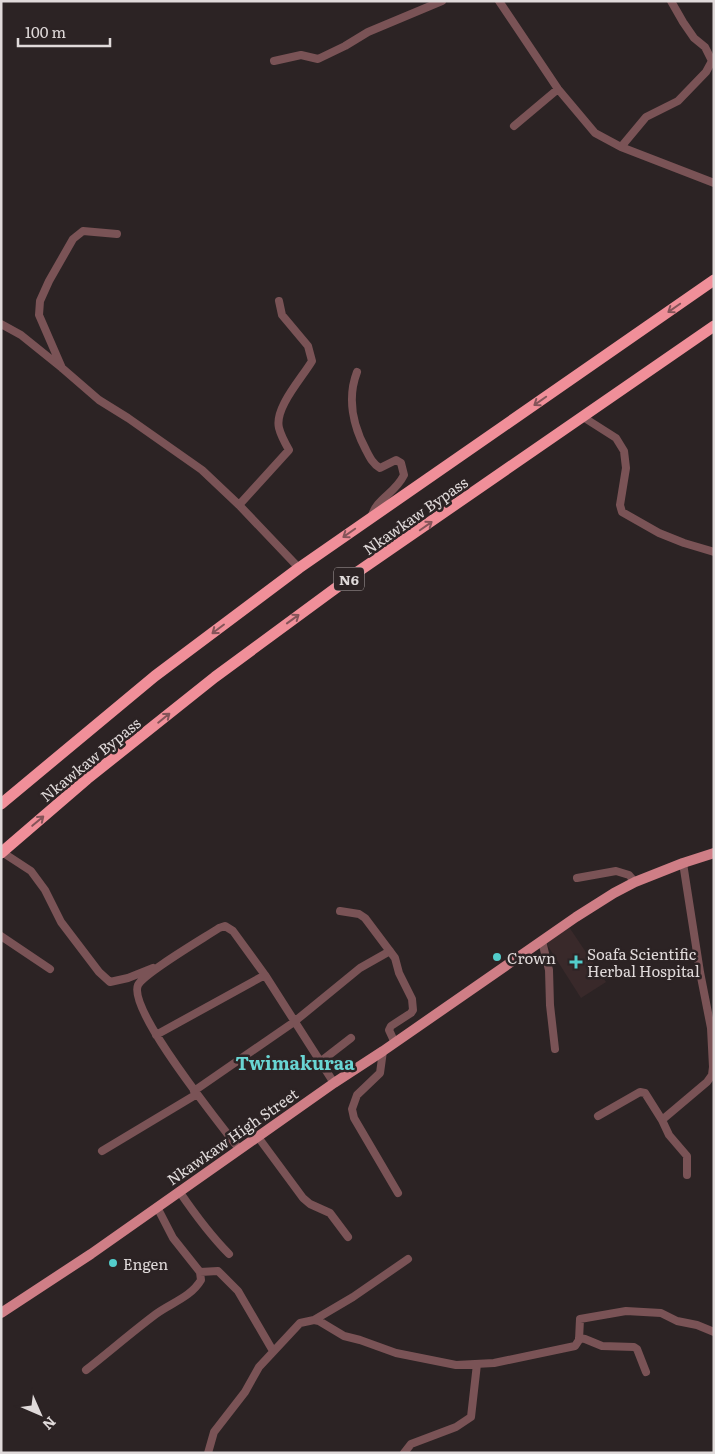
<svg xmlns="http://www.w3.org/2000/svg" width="715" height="1454" font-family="Literata,serif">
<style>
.built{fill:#39292a}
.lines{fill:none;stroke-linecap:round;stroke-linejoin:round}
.minor{stroke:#7a5356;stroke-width:8}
.major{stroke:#cf7e86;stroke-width:10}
.highway{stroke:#f08f99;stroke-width:11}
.oneway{stroke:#845459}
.poi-dot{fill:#53cdcb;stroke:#2c2324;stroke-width:2}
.labels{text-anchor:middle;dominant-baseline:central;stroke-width:5;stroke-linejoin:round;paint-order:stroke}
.shield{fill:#2c2324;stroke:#aaa3a3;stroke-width:1}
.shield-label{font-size:14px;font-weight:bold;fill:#e0dada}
.street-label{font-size:15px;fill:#e0dada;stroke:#2c2324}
.poi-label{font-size:15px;fill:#e0dada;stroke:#2c2324;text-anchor:start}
.quarter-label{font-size:18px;font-weight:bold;fill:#69d5d3;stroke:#2c2324}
</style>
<rect width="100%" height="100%" fill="#2c2324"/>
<path class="built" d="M569,927L606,982L581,998L546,943Z"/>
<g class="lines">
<path class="minor" d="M499,1L558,89L595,133L621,147L714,183
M274,61L301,55L318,59L345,46L368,32L442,1
M514,126L558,89
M621,147L646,117L678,101L706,72L712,61L705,47L694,38L683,22L671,1
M1,324L21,335L62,368L99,400L128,418L202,470L239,505L299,568
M62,368L39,315L40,301L49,281L73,239L83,231L117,234
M357,372C347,398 353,426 366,450C370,458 373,464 380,468L396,460L401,463L404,475C394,495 377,497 371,518
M583,417L616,438L624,451L626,468L620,505L622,512L659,533L684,543L714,552
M239,505L289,450C285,443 281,436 279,428C274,408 302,378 312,361L308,346L282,315L279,301
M2,852L31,871L45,890L61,922L99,972L110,982L128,978L153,968
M683,863L700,972L711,1028L713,1067L712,1075L707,1082L662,1120L669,1135L687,1156V1175
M577,878L616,871L629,875L635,882
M340,911L359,914L365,918L395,958L399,973L412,999L413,1010L411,1013L391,1026L389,1030L395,1043
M1,936L50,969
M542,941L549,970L550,1005L555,1049
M156,1035L265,975
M383,1051L380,1073L357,1095L352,1109L354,1118L398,1193
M320,1062L351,1038
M194,1091L294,1022L360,968L390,951
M598,1116L640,1092L645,1093L662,1120
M258,1137L303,1198L310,1204L330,1213L348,1237
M239,1149C222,1126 127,1010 138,985C144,973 204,938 219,928L225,926L233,931L265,975L334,1083
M102,1151L197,1094
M179,1191C194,1213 210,1235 229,1254
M200,1272L218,1271L238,1291L273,1351
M314,1320L353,1297L408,1259
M579,1338L585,1339L602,1346L634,1347L637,1349L646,1372
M86,1370C109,1352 132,1332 156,1314C171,1303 191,1297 201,1280L200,1272L173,1238L157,1207
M208,1453L214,1432L245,1392L259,1367L300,1323L314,1320L319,1321L344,1336L360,1340L396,1353L456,1365L494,1363L575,1346L579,1340L580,1319L626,1311L661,1313L677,1321L697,1325L714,1332
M404,1453L411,1444L456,1427L471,1417L477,1364"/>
<path class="major" d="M1,1313L91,1254L334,1083L383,1051L576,917L614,893L635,882L683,863L714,853"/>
<path class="highway" d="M1,804L155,676L299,568L714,280
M1,853L87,779L215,677L359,571L714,326"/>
</g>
<defs><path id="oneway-shaft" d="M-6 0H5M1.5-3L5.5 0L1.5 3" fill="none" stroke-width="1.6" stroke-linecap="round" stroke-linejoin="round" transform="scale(1.25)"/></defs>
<g class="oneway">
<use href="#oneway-shaft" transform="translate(674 308) rotate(145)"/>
<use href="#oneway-shaft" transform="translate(540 401) rotate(145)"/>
<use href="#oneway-shaft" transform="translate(426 526) rotate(-35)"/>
<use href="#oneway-shaft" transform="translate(349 533) rotate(145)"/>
<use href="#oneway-shaft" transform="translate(293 619) rotate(-36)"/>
<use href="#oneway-shaft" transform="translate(218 629) rotate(143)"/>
<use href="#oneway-shaft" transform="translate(164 718) rotate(-39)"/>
<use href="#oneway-shaft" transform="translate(38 821) rotate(-40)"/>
</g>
<g class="poi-dot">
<circle cx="497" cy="957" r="5"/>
<path d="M573.5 954.5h5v5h5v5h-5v5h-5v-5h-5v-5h5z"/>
<circle cx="113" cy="1263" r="5"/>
</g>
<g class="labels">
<rect class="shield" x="334" y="567.5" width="30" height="23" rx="4"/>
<g class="shield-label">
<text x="349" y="579">N6</text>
</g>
<g class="street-label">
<text transform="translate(415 515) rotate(-35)">Nkawkaw Bypass</text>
<text transform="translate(90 759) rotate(-39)">Nkawkaw Bypass</text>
<text transform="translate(232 1136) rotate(-35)">Nkawkaw High Street</text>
</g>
<g class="poi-label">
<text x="587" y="953">Soafa Scientific<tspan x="587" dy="17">Herbal Hospital</tspan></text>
<text x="507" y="957">Crown</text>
<text x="123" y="1263">Engen</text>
</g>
<g class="quarter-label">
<text x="295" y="1062">Twimakuraa</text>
</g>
</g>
<rect width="715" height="1454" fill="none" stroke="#e0dada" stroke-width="5"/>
<g transform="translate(40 1414) rotate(135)" stroke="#2c2324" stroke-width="4" paint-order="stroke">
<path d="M0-4L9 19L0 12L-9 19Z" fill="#e0dada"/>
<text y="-8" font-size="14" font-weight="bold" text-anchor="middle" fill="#e0dada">N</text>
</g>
<path d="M18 38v8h92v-8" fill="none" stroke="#e0dada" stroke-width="2.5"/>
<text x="25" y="38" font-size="15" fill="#e0dada" stroke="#2c2324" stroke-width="4" paint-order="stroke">100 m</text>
</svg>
